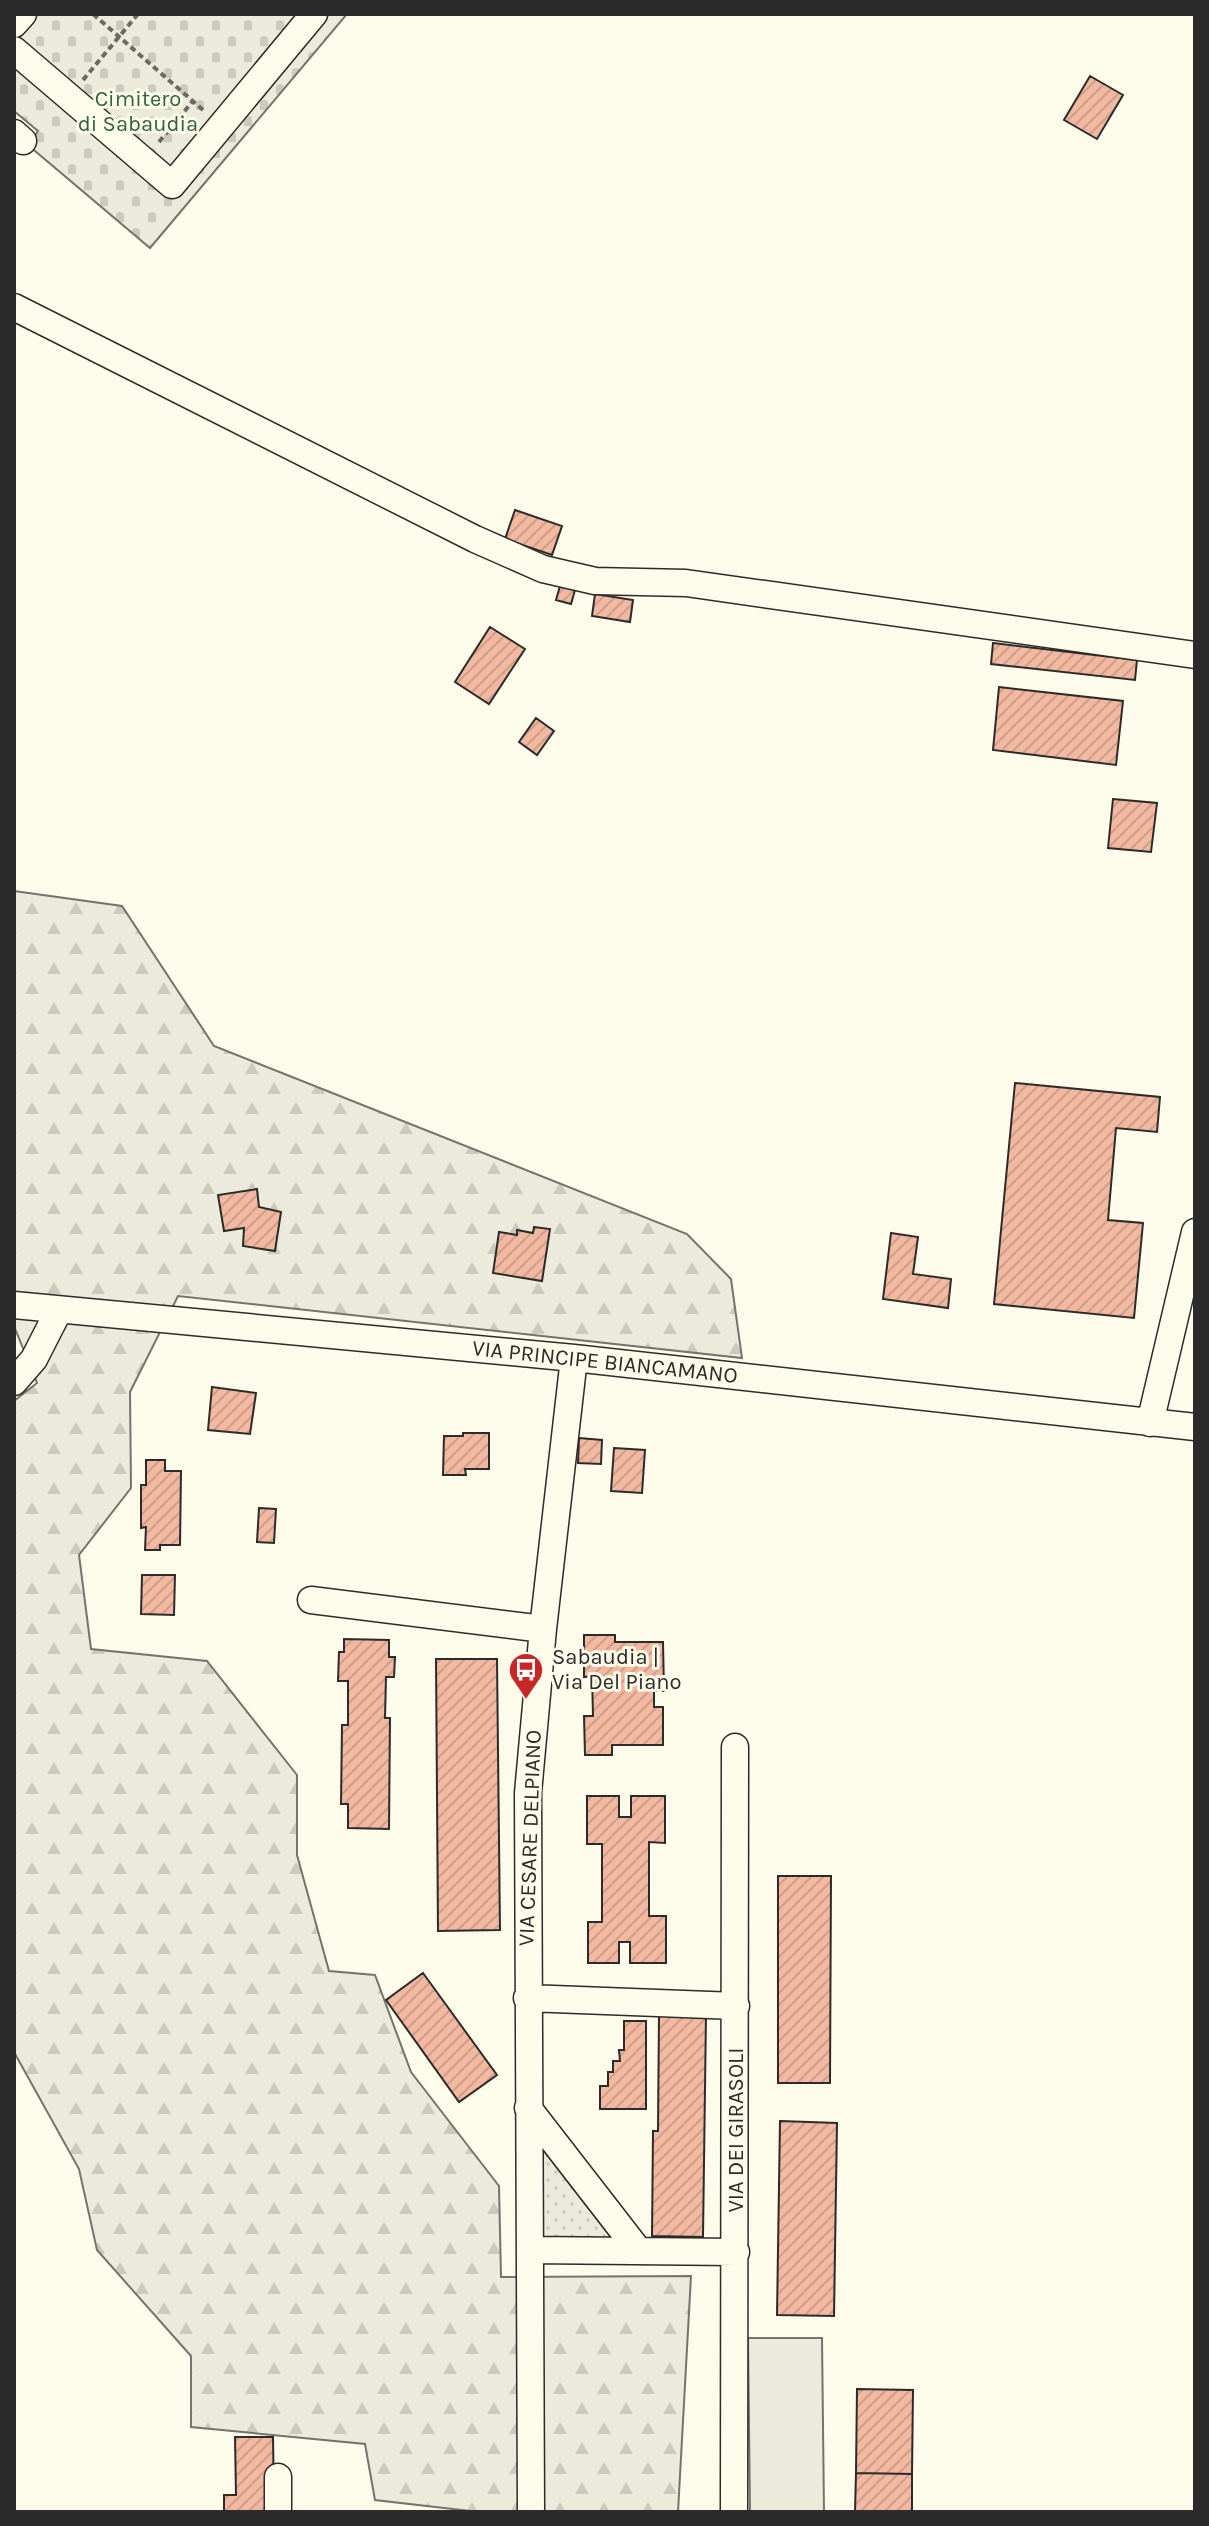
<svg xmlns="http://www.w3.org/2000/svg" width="1209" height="2526" font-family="Karla,sans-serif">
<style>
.grass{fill:url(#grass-dots);stroke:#74746e;stroke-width:2}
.forest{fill:url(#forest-firs);stroke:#74746e;stroke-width:2}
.cemetery{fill:url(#cemetery-stones);stroke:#74746e;stroke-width:2}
.parking{fill:#eceadb;stroke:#74746e;stroke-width:2}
.building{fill:url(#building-hatch);stroke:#2b2b2b;stroke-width:2}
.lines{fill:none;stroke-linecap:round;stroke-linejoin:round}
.minor-casing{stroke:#2b2b2b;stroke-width:29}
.path{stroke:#6a6964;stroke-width:4;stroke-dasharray:6 4;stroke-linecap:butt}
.minor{stroke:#fdfbea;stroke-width:26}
.labels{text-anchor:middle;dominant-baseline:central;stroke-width:6;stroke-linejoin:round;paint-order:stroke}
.park-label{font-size:22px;fill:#34623c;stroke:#fdfbea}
.street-label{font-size:22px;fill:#2b2b2b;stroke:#fdfbea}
.poi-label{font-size:22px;fill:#2b2b2b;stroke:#fdfbea;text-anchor:start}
</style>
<defs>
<pattern id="grass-dots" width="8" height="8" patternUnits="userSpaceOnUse" patternTransform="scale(2)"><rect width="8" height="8" fill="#ecebdb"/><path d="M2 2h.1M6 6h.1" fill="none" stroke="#cbcabc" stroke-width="1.8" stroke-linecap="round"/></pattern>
<pattern id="forest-firs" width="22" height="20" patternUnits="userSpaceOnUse" patternTransform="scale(2)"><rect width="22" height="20" fill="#ecebdb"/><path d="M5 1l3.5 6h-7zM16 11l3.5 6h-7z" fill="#cbcabc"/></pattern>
<pattern id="cemetery-stones" width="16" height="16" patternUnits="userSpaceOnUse" patternTransform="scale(2)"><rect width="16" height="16" fill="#ecebdb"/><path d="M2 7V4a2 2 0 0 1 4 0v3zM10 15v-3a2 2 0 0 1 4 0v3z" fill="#cbcabc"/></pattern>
<pattern id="building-hatch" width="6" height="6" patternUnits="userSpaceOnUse" patternTransform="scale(2)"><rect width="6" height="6" fill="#f2b8a0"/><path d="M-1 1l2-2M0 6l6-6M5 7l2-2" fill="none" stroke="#d09e8a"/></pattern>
</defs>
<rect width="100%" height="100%" fill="#fdfbea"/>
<path class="grass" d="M540,2146L613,2240L543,2238Z"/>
<path class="forest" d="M14,891L122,906L214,1046L687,1234L731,1279L742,1358L178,1296L130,1392L131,1488L79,1555L91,1649L207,1661L297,1775V1855L329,1971L375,1975L411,2072L499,2186L501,2277L691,2276L678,2512H479L375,2500L365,2444L191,2427V2356L97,2250L79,2169L14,2052V1401L37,1383L14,1326Z"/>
<path class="cemetery" d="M14,14H347L150,248L28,145L38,131L14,111Z"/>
<path class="parking" d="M748,2338H822L824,2512H750Z"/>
<path class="building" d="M1090,76L1123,95L1097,139L1064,120Z
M515,510L562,526L552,555L505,539Z
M560,586L575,590L571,604L556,600Z
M595,594L633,600L630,622L592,616Z
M490,627L525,649L489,704L455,682Z
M993,643L1137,660L1135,680L991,664Z
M999,687L1123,701L1116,765L993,750Z
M536,718L554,731L537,755L519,742Z
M1113,799L1157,803L1151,852L1108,848Z
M1015,1083L1160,1097L1157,1132L1116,1128L1108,1220L1143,1223L1134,1318L994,1304Z
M257,1189L259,1207L281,1212L275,1251L243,1246L244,1228L224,1231L218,1195Z
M534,1227L550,1229L542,1281L493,1273L499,1232L517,1235V1230L533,1233Z
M891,1233L918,1237L913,1274L951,1279L948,1308L883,1299Z
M212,1387L256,1393L250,1434L208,1430Z
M463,1433H489V1469H465L466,1475H443L444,1436H463Z
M579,1438L602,1440L601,1464L578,1463Z
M614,1448L645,1450L642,1493L611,1491Z
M146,1460H165V1471H181L180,1545H160V1550H145L146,1527L141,1528V1485H146Z
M259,1508L276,1509L274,1543L257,1542Z
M142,1575H175L174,1615L141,1614Z
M584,1635H615V1642H663L664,1691H654V1707H663V1745H612V1755H585L584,1716H593L592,1676L584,1677Z
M344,1639L389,1640V1657H395L394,1677H386L385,1718H390L389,1829L348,1828V1804H341L342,1725H348V1681H338L339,1652H344Z
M436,1659H497L500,1930L438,1931Z
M587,1796H619V1817H631V1796H665V1843L649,1842V1916H666V1963H630V1942H619V1963H588V1922H602V1844H587Z
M778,1876H831L830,2083H778Z
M423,1973L497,2075L459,2102L386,2000Z
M659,2014L706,2015L703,2237L652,2236L653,2131H658Z
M624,2021H646V2109H600V2086H608V2072H613V2061H620L619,2050H624Z
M780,2121L837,2123L834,2316L777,2315Z
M857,2389L913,2390L912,2474L856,2473Z
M235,2437H273L274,2500L265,2512H224V2495H236Z
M856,2473L912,2474V2512H855Z"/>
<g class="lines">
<defs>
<path id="minor" d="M14,24L23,14
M14,50L172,185L314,14
M14,133L23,141
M14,307L475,539L543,569L595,581L686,583L1195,655
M14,1305L574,1358L1195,1427
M14,1382L34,1359L59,1310
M1150,1423L1195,1232
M311,1600L543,1629
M527,1998L736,2006
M528,2108L638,2250
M530,2250L736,2252
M278,2477V2512
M531,2512L528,1793L543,1629L574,1358
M734,2512L735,1747"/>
</defs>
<use href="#minor" class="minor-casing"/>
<path class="path" d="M93,14L203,110
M83,80L138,14
M159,142L193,101"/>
<use href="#minor" class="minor"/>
</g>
<defs>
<symbol id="bus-pin" viewBox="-11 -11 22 30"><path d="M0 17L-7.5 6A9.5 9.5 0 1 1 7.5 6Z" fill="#c62828" stroke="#fdfbea"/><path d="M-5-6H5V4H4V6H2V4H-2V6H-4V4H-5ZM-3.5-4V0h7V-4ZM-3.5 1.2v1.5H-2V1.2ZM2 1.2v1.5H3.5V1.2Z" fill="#fff"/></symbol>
</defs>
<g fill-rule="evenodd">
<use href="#bus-pin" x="506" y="1650" width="40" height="54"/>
</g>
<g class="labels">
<g class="park-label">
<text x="138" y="99">Cimitero<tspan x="138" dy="25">di Sabaudia</tspan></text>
</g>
<g class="street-label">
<text transform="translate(605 1362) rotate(6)">VIA PRINCIPE BIANCAMANO</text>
<text transform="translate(530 1838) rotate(-88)">VIA CESARE DELPIANO</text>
<text transform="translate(736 2130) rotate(-90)">VIA DEI GIRASOLI</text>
</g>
<g class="poi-label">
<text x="552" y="1657">Sabaudia |<tspan x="552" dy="25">Via Del Piano</tspan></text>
</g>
</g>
<rect width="1209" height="2526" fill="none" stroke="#2b2b2b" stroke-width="32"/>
</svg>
